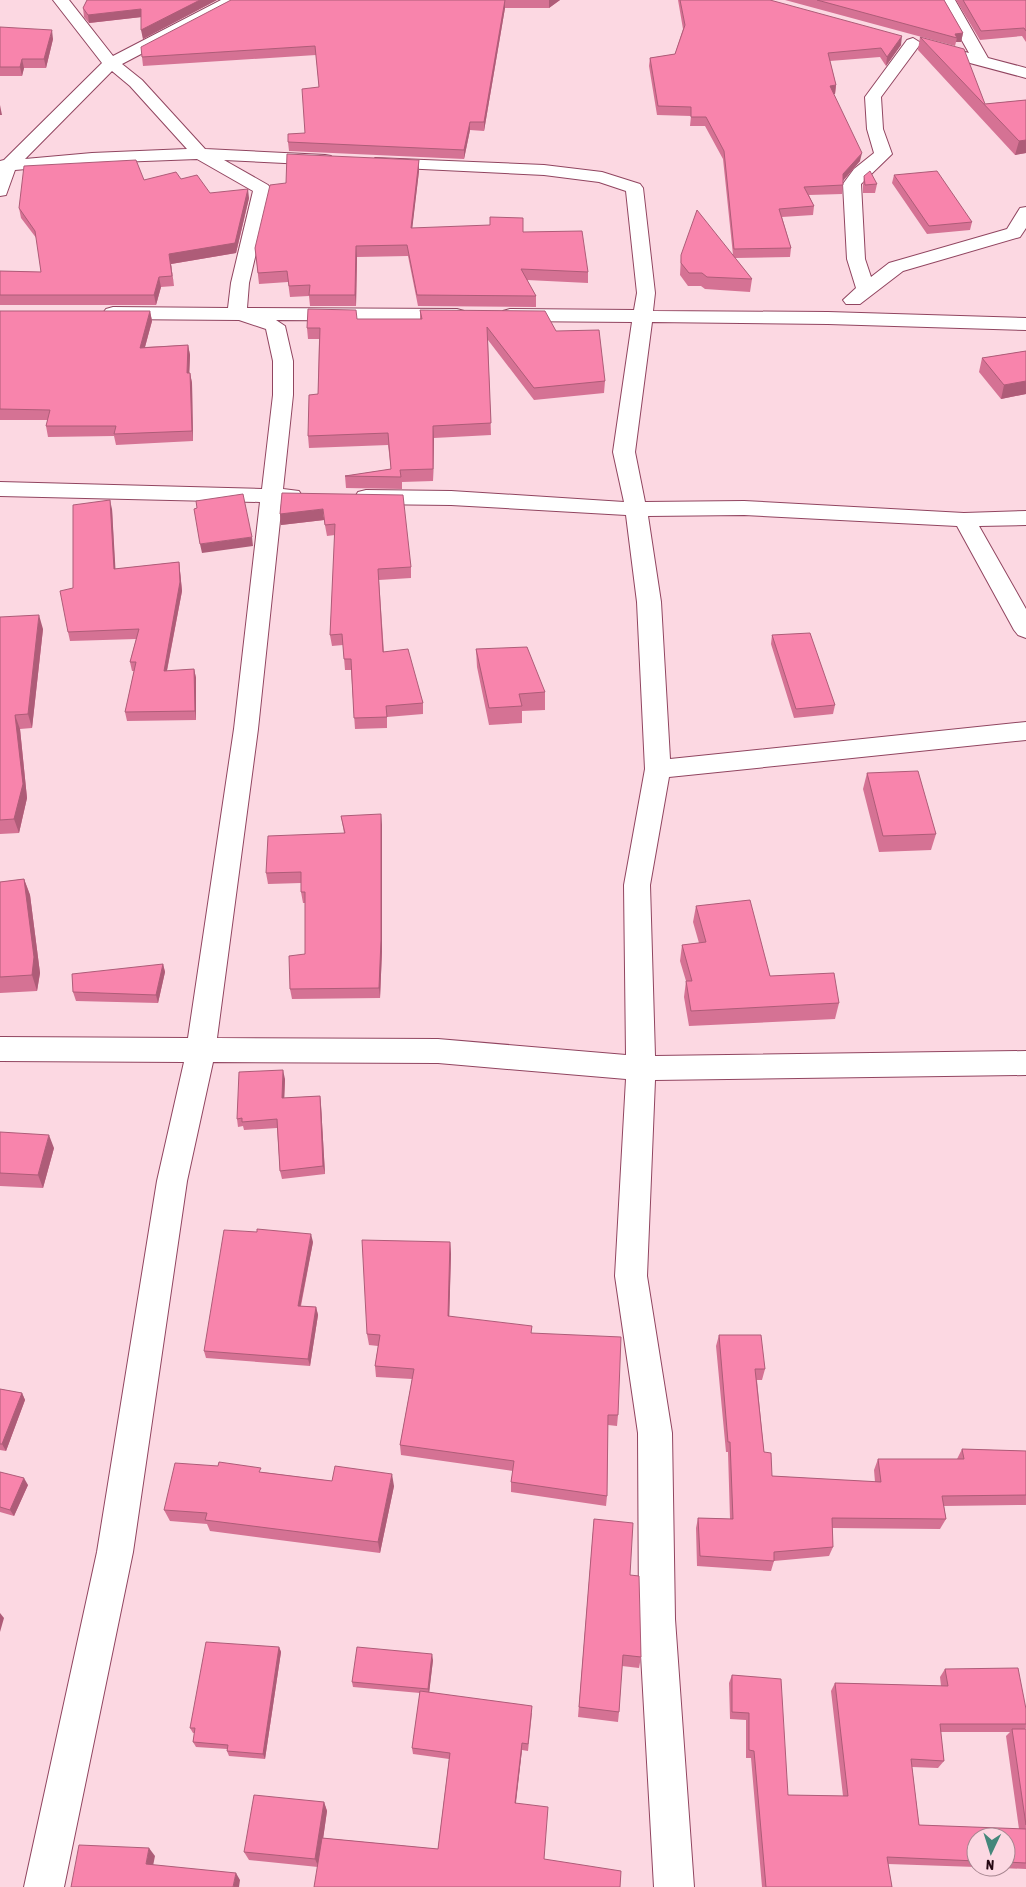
<svg xmlns="http://www.w3.org/2000/svg" width="1026" height="1887" font-family="'Asap Condensed',sans-serif">
<style>
.lines{fill:none;stroke-linecap:round;stroke-linejoin:round}
.street-casing{stroke:#914560;stroke-width:2}
.street{fill:#fff;fill-rule:evenodd}
.wall{fill:#d57294;fill-rule:evenodd}
.shaded-wall{fill:#ae5c78}
.building{fill:#f884ac;stroke:#ae5c78}
</style>
<rect width="100%" height="100%" fill="#fcd8e2"/>
<g class="lines">
<defs>
<path id="street" d="M53,0H69L113,56L221,0H241L238,3L122,64L142,80L205,149L325,155L331,156L334,160L331,164L325,165L224,160L268,185L271,189L249,283L247,308L457,309L464,311L467,315L464,319L457,321L276,320L285,326L293,361V395L283,489L299,491L302,496L299,501L282,502L258,729L217,1038L438,1039L626,1055L624,885L645,769L637,602L626,515L451,505L366,504L358,502L355,497L358,492L366,490L451,491L624,502L613,452L632,322L510,321L503,319L500,315L503,311L510,309L634,310L637,293L626,191L599,182L544,175L381,167L375,166L372,162L375,158L544,165L602,172L640,184L643,188L655,293L653,311L828,312L1026,318V330L828,324L652,322L635,452L645,502L744,501L964,513L1026,511V525L979,526L1026,609V638L1018,635L1014,630L957,526L744,515L648,516L661,602L670,759L1026,722V740L669,777L650,885L655,1056L1026,1051V1075L655,1080L647,1276L672,1433L675,1619L694,1887H654L639,1619L638,1433L615,1276L626,1079L438,1063L213,1062L187,1181L133,1552L64,1887H24L97,1552L157,1181L184,1062L0,1061V1037L188,1038L234,729L260,502L0,496V482L262,489L273,395V361L266,329L239,320L113,319L106,317L103,313L106,309L113,307L228,308L231,283L253,191L197,159L92,163L15,170L6,195L0,196V161L4,160L102,63ZM112,71L130,86L187,149L92,153L25,159Z
M939,0H955L988,58L1026,68V78L925,51L923,48L925,45L931,43L969,53Z
M913,38L921,43L881,97L883,129L892,154L861,184L865,259L871,277L889,263L1007,229L1020,208L1026,207V228L1020,237L903,271L860,304H846L843,300L856,288L847,259L843,184L854,169L874,153L867,129L865,97L907,40Z"/>
</defs>
<use href="#street" class="street-casing"/>
<use href="#street" class="street"/>
</g>
<path class="wall" d="M87,0H217L143,39L141,17L89,23L84,17L83,8Z
M231,0H560L549,8H505L484,131L470,130L464,159L289,151L288,142L305,133L319,87L316,55L143,66L142,57Z
M678,0H770L901,45L886,66L880,57L830,61L836,85L835,94H833L860,161L843,181L842,194L809,195L814,206L813,215L782,217L791,248L790,257L735,258L752,279L750,292L705,289L701,286H688L680,275L681,255H733L723,159L705,126H690L691,116L657,115L649,66L650,58L675,54L683,29Z
M785,0H944L963,33L961,42H956L955,46Z
M956,0H1026V42L1022,36L980,40Z
M0,27L53,39L46,68H24L22,76H0Z
M920,37L985,104L1026,100V153L1015,155L918,50Z
M419,160V171L412,228L523,232L588,272V283L527,280L536,296V307L418,306L408,256L357,257L356,306H310L309,296L290,297L288,282L259,284L255,248L286,183Z
M894,175L972,222L970,230L927,234L892,183Z
M864,176L877,184L875,193H863V185Z
M181,179L210,193L249,198L236,253L171,264L174,286L161,287L156,305H0V271L41,272L37,239L21,218L19,208L144,180Z
M420,310L556,331L605,381L604,393L534,400L488,340L491,435L434,438L433,481L402,482V489L346,488L345,476L391,469L388,445L309,448L308,436L318,394L319,339H308L307,328L357,319H420Z
M0,311H150L152,321L145,347L188,345L190,355L189,373H190L192,383L193,441L116,445L114,436L48,437L46,426L48,420H0Z
M1026,351V394L1001,399L979,372L982,358Z
M282,493L411,567V578L379,580L384,652L423,703V714L387,717V728L355,729L351,670H345L343,645L332,646L330,635L335,535L327,536L324,520L281,525L280,514Z
M112,509L115,569L179,562L180,571L182,591L167,671L194,669L196,678V720L127,721L125,712L134,671H132L130,662L136,639L70,641L68,632L73,588Z
M0,617L43,629L32,728L20,729L27,798L19,833L0,834Z
M772,635L835,705L833,714L794,718L771,644Z
M476,649L545,692V710L522,711V723L489,725L477,667Z
M867,773L936,834L931,850L879,852L863,789Z
M341,816L382,825V951L380,998L292,999L290,989L305,954V903H303L301,892V883L268,884L266,873L344,833Z
M24,879L30,895L40,973L37,991L0,993V882Z
M696,906L770,976L839,1003L835,1019L689,1026L684,997L686,981L680,961L682,945L699,943L693,922Z
M163,964L165,972L158,1003L76,1001L73,992Z
M285,1079L284,1098L320,1096L321,1105L325,1174L282,1179L280,1171L277,1128L244,1130L243,1126L238,1127L237,1119Z
M0,1132L54,1148L43,1188L0,1186Z
M313,1242L301,1306L316,1307L318,1315L310,1366L206,1358L204,1351Z
M450,1242L451,1254L449,1317L532,1333L618,1415L617,1426L608,1425L607,1496L606,1506L511,1492V1482L513,1471L401,1455L400,1445L412,1379L376,1377L375,1366L378,1346L369,1345L367,1334Z
M719,1335L765,1369L762,1380H757L764,1452L772,1476L875,1482L874,1470L878,1459H957L962,1449L1026,1451V1505L944,1506L946,1519L940,1529L832,1528L833,1547L829,1556L774,1561L771,1571L697,1566L696,1528L698,1518L730,1519L728,1452H726L716,1346Z
M0,1389L22,1393L25,1400L6,1451L0,1450Z
M0,1472L28,1485L14,1516L0,1512Z
M262,1472L332,1481L394,1486L380,1553L210,1531L207,1524L170,1521L164,1510Z
M594,1519L630,1575L641,1657L639,1668L622,1666L619,1712L618,1722L578,1717Z
M279,1647L281,1652L265,1759L229,1756L227,1751V1749L196,1747L193,1742L195,1733H193L190,1728Z
M433,1660L429,1692L532,1713L528,1751L522,1750L516,1803L544,1859L318,1867L249,1860L244,1852L324,1802L327,1811L323,1838L438,1849L449,1759L413,1754L412,1748L420,1693L353,1687L352,1682Z
M945,1669L1026,1709V1728L1025,1729H1026V1869L979,1867H1006V1837H976V1867L888,1864L892,1887H762L751,1758H746V1720L730,1719L729,1683L732,1675L788,1795L843,1796L831,1691L835,1683L941,1686L940,1677ZM940,1732H1010L1006,1736L1019,1829L919,1825L912,1767L938,1768L944,1761Z"/>
<path class="shaded-wall" d="M200,0H217L143,39L141,30Z
M505,0V8L484,131V122Z
M549,0H560L549,8Z
M141,9L142,17L89,23L88,15Z
M52,30L53,39L46,68L44,59Z
M963,33L961,42H956L957,38L955,34Z
M902,36L901,45L886,66L887,57Z
M22,59L24,68L22,76L20,67Z
M836,85L835,94H828L830,86Z
M0,105L2,115H0Z
M470,122V130L464,159V150Z
M1026,140V153L1015,155L1019,141Z
M862,153L860,161L841,183L843,174Z
M419,160V171L411,239V228Z
M248,189L249,198L236,253L171,264L174,286L169,254Z
M356,246L357,257L356,306L355,295Z
M159,277L161,287L156,305L154,295Z
M150,311L152,321L142,358L140,348Z
M188,345L190,355L189,383L187,373Z
M190,373L192,383L193,441L192,431Z
M1026,381V394L1001,399L1004,385Z
M433,426L434,438L433,481Z
M110,500L112,509L116,578L114,569Z
M323,509L324,520L281,525L280,514Z
M252,537L253,546L202,553L200,544Z
M179,562L180,571L182,591L165,680L164,671Z
M39,615L43,629L32,728L28,714Z
M194,669L196,678V720L195,711Z
M15,715L20,729L27,798L19,833L14,819Z
M381,814L382,825V951L380,998L379,988Z
M24,879L30,895L40,973L37,991L32,975Z
M163,964L165,972L158,1003L156,995Z
M283,1070L285,1079L284,1106L282,1098Z
M320,1096L321,1105L325,1174L323,1166Z
M49,1135L54,1148L43,1188L38,1175Z
M311,1234L313,1242L299,1313L298,1306Z
M450,1242L451,1254L449,1327L448,1316Z
M316,1307L318,1315L310,1366L308,1359Z
M22,1393L25,1400L6,1451L2,1444Z
M392,1474L394,1486L380,1553L378,1542Z
M24,1478L28,1485L14,1516L10,1510Z
M0,1613L4,1618L0,1632Z
M279,1647L281,1652L265,1759L263,1754Z
M432,1654L433,1660L429,1694L428,1689Z
M522,1743V1750L515,1809V1803Z
M324,1802L327,1811L319,1868L315,1859Z
M149,1848L155,1856L152,1871L146,1864Z
M236,1873L240,1880L239,1887H233Z"/>
<path class="building" d="M87,0H200L141,30V9L88,15L83,8Z
M231,0H505L484,122H470L464,150L288,142V134L305,133L302,89L319,87L315,46L142,57L141,47Z
M680,0H770L902,36L887,57L881,48L828,53L836,85L830,86L862,153L843,174V185L804,187L814,206L779,209L791,248L734,249L724,151L706,117H691V107L658,106L650,58L675,54L685,25Z
M817,0H944L963,33L955,34L957,38Z
M963,0H1026V31L1024,28L981,31Z
M0,27L52,30L44,59H22L20,67H0Z
M920,37L964,49L985,104L1026,100V140L1019,141Z
M287,154L419,160L411,228L490,225V217L523,218V232L582,231L588,272L521,269L536,296L417,295L407,245L356,246L355,295H309L310,285L289,286L287,271L258,273L255,248L270,185L286,183Z
M136,160L144,180L176,172L181,179L197,175L210,193L248,189L235,243L169,254L172,276L159,277L154,295H0V271L41,272L35,231L19,208L24,166Z
M870,171L877,184L865,185L864,176Z
M937,171L972,222L929,226L894,175Z
M697,210L752,279L707,277L702,273H689L681,263V255Z
M308,309L356,310L357,319H422L420,310L545,311L556,331L599,330L605,381L534,388L487,327L491,423L433,426V469L400,470L401,477L345,476L391,469L388,433L308,436L309,395L318,394L320,328H307Z
M0,311H150L140,348L188,345L187,373H190L192,431L114,434L116,426H46L50,410L0,409Z
M1026,351V381L1004,385L982,358Z
M282,493L403,495L411,567L378,569L383,652L408,649L423,703L386,706L387,717L354,718L351,659H344L342,634L330,635L335,524L325,525L323,509L280,514Z
M243,494L252,537L200,544L194,509L197,508L196,501Z
M110,500L114,569L179,562L180,582L164,671L194,669L195,711L125,712L136,662H130L139,629L68,632L60,591L73,588V505Z
M39,615L28,714L15,715L23,784L14,819L0,820V617Z
M810,633L835,705L796,709L772,635Z
M527,647L545,692L519,694L522,706L489,708L476,649Z
M918,771L936,834L883,836L867,773Z
M381,814V940L379,988L290,989L289,956L305,954V892H301V872L266,873L268,836L345,833L341,816Z
M24,879L34,957L32,975L0,977V882Z
M750,900L770,976L834,973L839,1003L691,1011L686,981H692L682,945L706,942L696,906Z
M163,964L156,995L73,992L72,974Z
M283,1070L282,1098L320,1096L323,1166L280,1171L277,1119L242,1122V1118L237,1119L239,1072Z
M0,1132L49,1135L38,1175L0,1173Z
M257,1229L311,1234L298,1306L316,1307L308,1359L204,1351L224,1230L257,1232Z
M362,1240L450,1242L448,1316L532,1326L531,1333L621,1337L618,1415H608L607,1496L511,1482L514,1461L400,1445L414,1369L375,1366L380,1335L367,1334Z
M719,1335H761L765,1369H755L764,1452L771,1453L772,1476L881,1482L878,1459H964L962,1449L1026,1451V1495L942,1496L946,1519L832,1518L833,1547L774,1552V1561L700,1556L698,1518L733,1519L730,1442H728Z
M0,1389L22,1393L2,1444H0Z
M219,1462L261,1468L259,1472L332,1481L335,1466L392,1474L378,1542L205,1520L207,1513L164,1510L175,1463L218,1466Z
M0,1472L24,1478L10,1510L0,1507Z
M594,1519L633,1523L630,1575L639,1576L641,1657L623,1655L619,1712L579,1707Z
M206,1642L279,1647L263,1754L227,1751L228,1745L193,1742L195,1728H190Z
M357,1647L432,1654L428,1689L352,1682Z
M1018,1668L1026,1709V1724H940L944,1761L911,1759L919,1825L1026,1829V1863L1006,1862V1837H976V1861L887,1857L892,1887H766L754,1751L749,1750V1713L732,1712V1675L781,1679L788,1795L848,1796L835,1683L948,1686L945,1669Z
M420,1691L532,1706L528,1744L522,1743L515,1803L548,1807L544,1859L621,1871L620,1887H314L322,1838L438,1849L450,1753L412,1748Z
M1012,1729H1026V1825Z
M254,1795L324,1802L315,1859L244,1852Z
M79,1845L149,1848L146,1864L236,1873L233,1887H71Z"/>
<g transform="translate(991 1852) rotate(184)"><circle r="24" fill="#fcd8e2" stroke="#a6858f"/>
<path d="M0-4L9 19L0 12L-9 19Z" fill="#44877b"/>
<text y="-8" font-size="14" font-weight="bold" text-anchor="middle" fill="#260813">N</text>
</g>
</svg>
